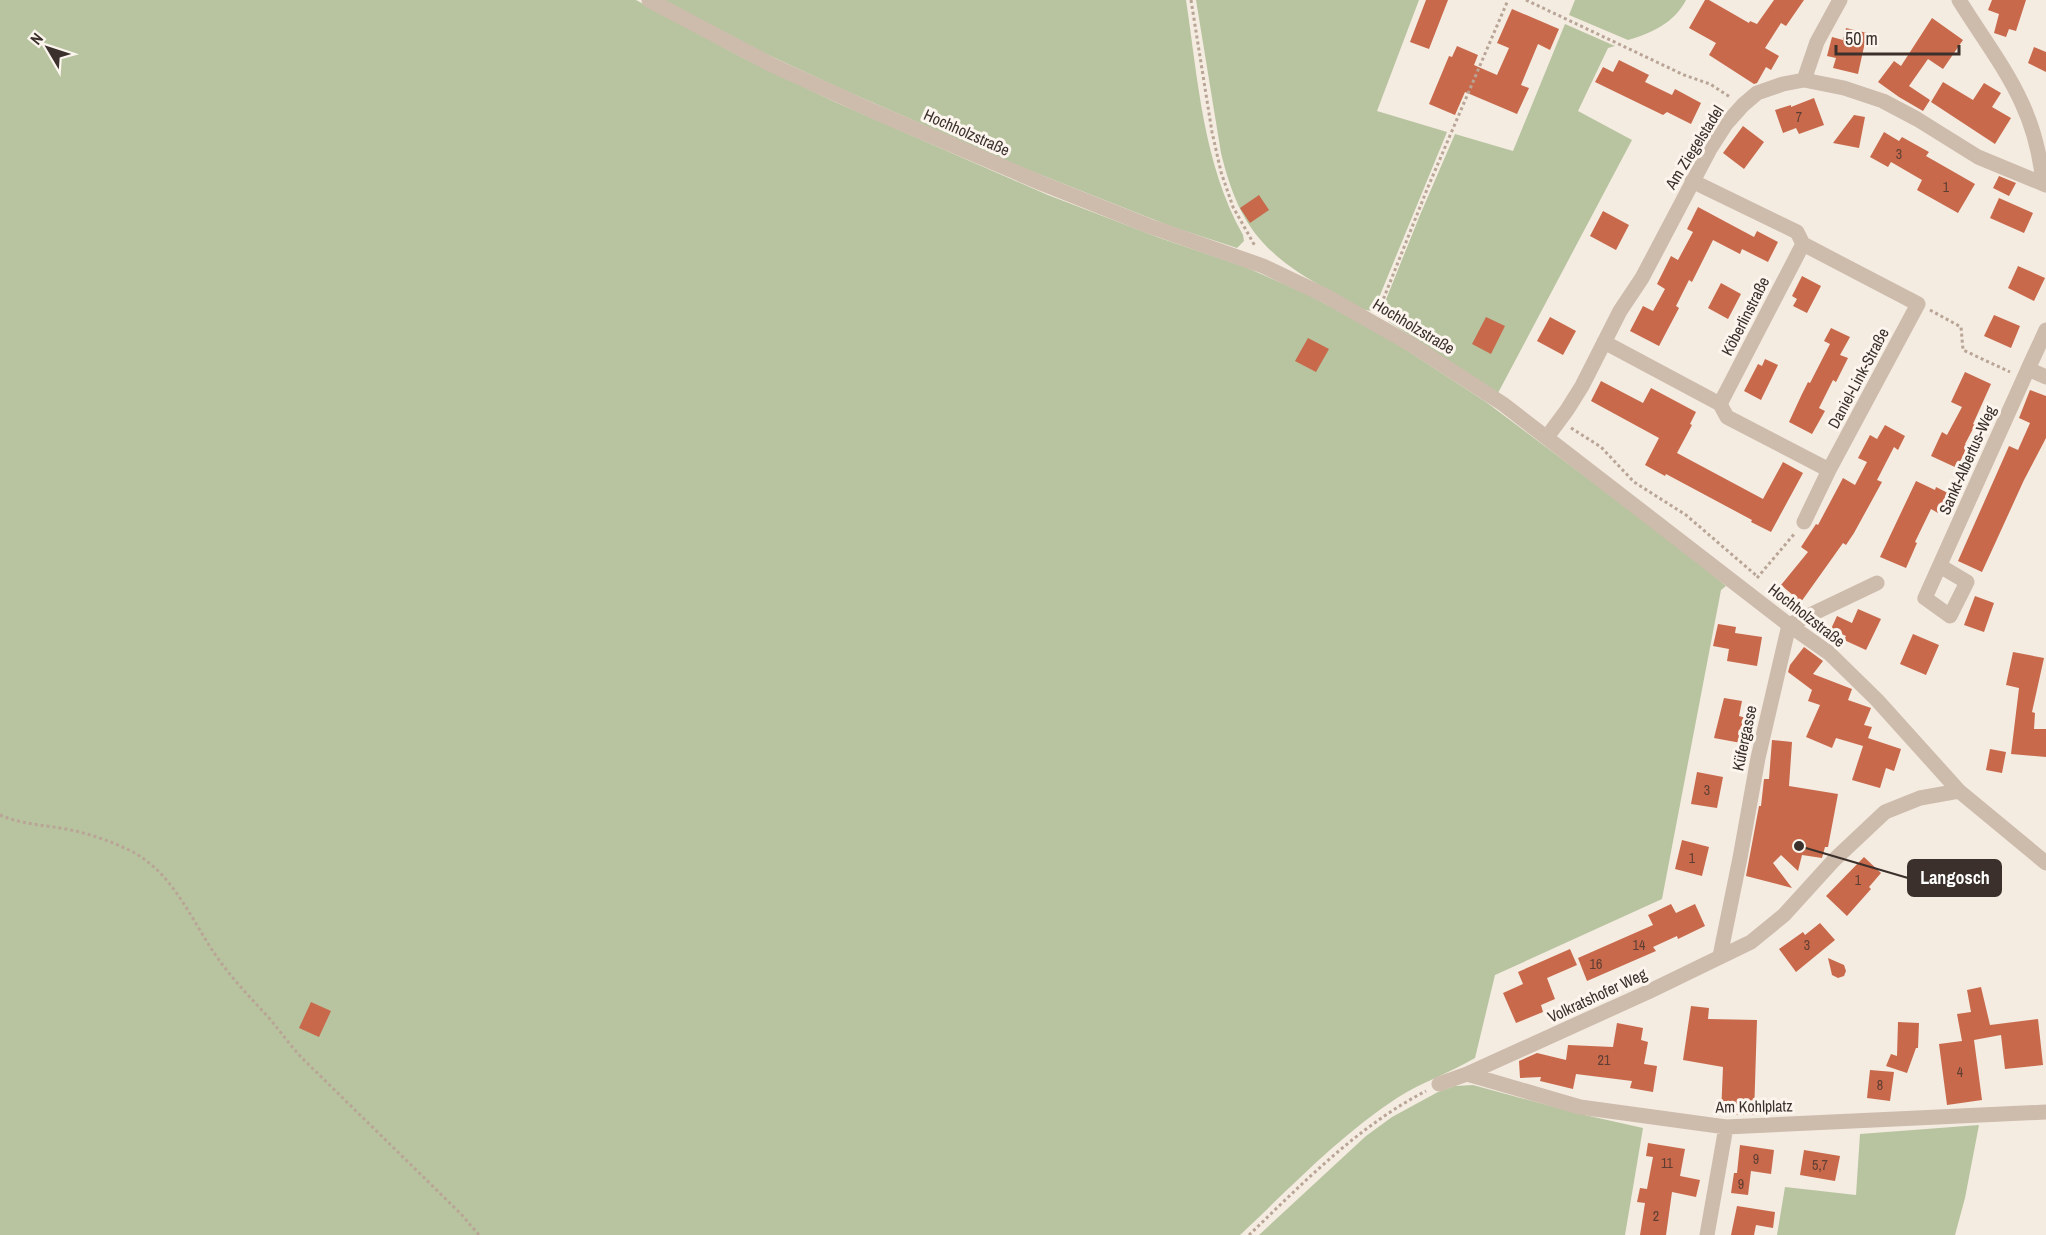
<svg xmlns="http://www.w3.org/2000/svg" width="2046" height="1235" font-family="'Archivo Narrow',sans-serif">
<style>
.green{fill:#b8c4a0}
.building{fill:#c8694b}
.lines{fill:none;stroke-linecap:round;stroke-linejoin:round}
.path{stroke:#b9a596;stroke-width:3;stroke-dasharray:3 3;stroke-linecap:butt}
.street{stroke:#cdbbac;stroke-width:15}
.labels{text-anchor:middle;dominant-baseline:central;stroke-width:6;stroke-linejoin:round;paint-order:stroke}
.number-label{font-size:14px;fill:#5e3e33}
.street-label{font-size:16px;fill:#3b302b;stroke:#fbf5ee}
.leader{fill:none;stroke:#3b302b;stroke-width:2}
.callout-dot{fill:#3b302b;stroke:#fbf5ee;stroke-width:2}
.callout{fill:#3b302b;stroke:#3b302b;stroke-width:2}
.callout-label{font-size:18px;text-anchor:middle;font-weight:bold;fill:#fff}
</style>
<rect width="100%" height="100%" fill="#f4ebe1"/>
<path class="green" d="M0,0H636L745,59L835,102L1048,195L1160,238L1245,267L1309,295L1391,340L1486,402L1683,550L1726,586L1721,590L1662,899L1495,975L1475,1058C1450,1073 1422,1082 1397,1098C1339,1136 1290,1188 1240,1235H0Z
M664,0H1186C1198,79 1203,164 1243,235L1244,241L1237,248L1170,226L1021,167L846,91L762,52Z
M1196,0H1419L1377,111L1447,132L1376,305L1371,311C1358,310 1342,297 1330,291C1264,255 1239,227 1221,153Z
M1575,0H1686C1674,23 1652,33 1628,40L1569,15Z
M1565,24L1615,46L1608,48L1578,111L1632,140L1498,393L1389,322L1386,317L1385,302L1420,215L1455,134L1513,151Z
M1473,1085L1576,1113L1643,1128L1625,1235H1259L1366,1136L1392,1117L1438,1092L1455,1086Z
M1979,1125L1965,1198L1955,1235H1777L1785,1187L1856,1195L1860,1134Z"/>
<path class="building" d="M1426,0H1448L1429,49L1410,42Z
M1705,0H1709L1749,23L1750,21L1757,24L1774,0H1804L1786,26L1781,23L1765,48L1779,56L1771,70L1766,67L1757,83L1754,84L1709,55L1716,43L1689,28Z
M1992,0H2026L2016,31L2009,29L2006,37L1994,33L1999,14L1988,10Z
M1512,9L1559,29L1550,50L1538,44L1521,85L1529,88L1517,114L1465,92L1455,115L1429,104L1449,56L1452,57L1457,46L1478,55L1474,65L1497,75L1509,48L1497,43Z
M1932,18L1963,40L1943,69L1928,59L1909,86L1930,100L1923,111L1899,97L1878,82L1894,61L1901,66Z
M1846,28L1867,33L1858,74L1833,68L1836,58L1827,56L1832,37L1843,40Z
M2034,47L2046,52V72L2028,63Z
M1619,60L1649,75L1645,82L1672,95L1675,89L1701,103L1691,124L1667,112L1663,115L1595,82L1603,67L1613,72Z
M1943,82L1973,100L1984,83L2001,93L1992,107L2011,118L1995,144L1931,102Z
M1814,98L1824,125L1799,134L1796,128L1783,133L1775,110L1791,105V107Z
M1854,115L1865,117L1859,148L1833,143Z
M1743,126L1764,142L1744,169L1723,153Z
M1884,132L1899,141L1902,137L1929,152L1926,156L1975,184L1958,213L1917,190L1922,180L1891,162L1888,167L1870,157Z
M1999,176L2016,183L2009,196L1993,188Z
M1259,195L1269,210L1250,223L1240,208Z
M1999,198L2033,213L2024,233L1990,218Z
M1698,207L1754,237L1757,231L1778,242L1768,262L1742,249L1740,254L1713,240L1692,282L1689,280L1676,306L1679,308L1659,346L1630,331L1643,306L1653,311L1665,289L1657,284L1671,256L1678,260L1693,232L1687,229Z
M1603,211L1629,225L1616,250L1590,236Z
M2018,266L2045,278L2034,301L2008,288Z
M1802,276L1821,286L1807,313L1793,306L1797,299L1792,296Z
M1721,283L1741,294L1728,319L1708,308Z
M1994,315L2020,326L2011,348L1984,336Z
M1486,317L1505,326L1491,354L1472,344Z
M1550,317L1576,331L1563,355L1537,341Z
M1831,328L1850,337L1840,355L1848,358L1836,382L1833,380L1819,408L1825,411L1812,434L1789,422L1802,394L1808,382L1810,383L1830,344L1824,341Z
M1308,338L1329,349L1316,372L1295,361Z
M1765,359L1778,365L1761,400L1744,391L1758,364L1762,366Z
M1965,372L1991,384L1973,424L1975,425L1965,444L1968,445L1957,468L1931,456L1942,432L1947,435L1962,407L1951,402Z
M1601,381L1643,403L1651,388L1696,412L1690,424L1692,425L1677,453L1763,499L1783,462L1803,473L1771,532L1751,522L1752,520L1666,474L1665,476L1645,465L1659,438L1591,401Z
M2030,390L2046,396V438L2024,480L1982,572L1958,561L2009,446L2018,450L2030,423L2019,418Z
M1885,425L1905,436L1898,450L1894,447L1877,480L1882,482L1854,533L1846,545L1843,543L1801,602L1781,585L1808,552L1801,547L1816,524L1818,525L1843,478L1855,485L1867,462L1858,458L1870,435L1877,439Z
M1916,481L1935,490L1936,487L1948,493L1938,513L1931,509L1915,542L1917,543L1906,568L1880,557Z
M1975,596L1994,603L1984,632L1964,625Z
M1858,609L1881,619L1866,650L1844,640L1846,636L1831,629L1837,616L1852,623Z
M1718,624L1736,627L1735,633L1762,637L1757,666L1727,661L1729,649L1713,646Z
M1913,634L1939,645L1926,675L1900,664Z
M1804,647L1823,661L1813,674L1852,689L1848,700L1871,708L1864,725L1872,727L1868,738L1901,749L1894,771L1886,768L1880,788L1852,780L1863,746L1836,738L1832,748L1806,737L1820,705L1808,701L1812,690L1788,672L1790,665Z
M2013,652L2044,658L2032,712L2035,713L2034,729H2046V757L2011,754L2019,688L2006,685Z
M1724,698L1742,701L1739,716L1746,718L1741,743L1714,738Z
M1772,740L1792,742L1789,786L1838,794L1828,847H1825L1822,858L1802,855L1798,871L1781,855L1773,863L1792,888L1746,876L1759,806H1761L1764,779H1769Z
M1990,749L2006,752L2002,773L1986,770Z
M1697,772L1723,777L1717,808L1691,804Z
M1682,840L1709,847L1702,876L1675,869Z
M1864,857L1881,873L1869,887L1871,889L1847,916L1826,896Z
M1671,904L1676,913L1695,904L1705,926L1678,939L1677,936L1653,947L1656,951L1587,981L1578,958L1653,925L1648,915Z
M1820,923L1835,940L1796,972L1779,949L1803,932L1805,935Z
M1570,949L1577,965L1547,978L1555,999L1541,1005L1543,1012L1516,1023L1503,993L1523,984L1518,972Z
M1828,958L1844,965L1846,971L1844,976L1838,978L1832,975Z
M1981,987L1990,1025L2038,1019L2043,1065L2005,1069L2001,1035L1974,1040L1982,1100L1947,1105L1939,1044L1962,1041L1957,1014L1971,1012L1967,990Z
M311,1002L331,1011L319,1037L299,1028Z
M1691,1006L1709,1008L1708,1019L1757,1020L1754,1115L1721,1114L1723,1067L1683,1060Z
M1898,1022L1919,1023L1918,1048H1916L1907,1073L1886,1066L1891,1054L1897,1056Z
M1617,1023L1643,1028L1641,1040L1648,1042L1644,1064L1657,1066L1653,1092L1630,1088L1632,1081L1576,1074L1573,1089L1540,1081L1541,1077L1520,1078L1519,1061L1537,1053L1566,1060L1568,1045L1613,1047Z
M1870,1070L1894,1072L1890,1101L1867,1098Z
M1648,1143L1685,1149L1680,1176L1700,1180L1696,1197L1672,1192L1666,1235H1640L1645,1203L1637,1202L1640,1188L1647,1189L1653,1157L1646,1156Z
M1740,1145L1774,1150L1771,1174L1751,1171L1748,1195L1731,1193L1734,1173H1737Z
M1804,1150L1840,1156L1835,1181L1800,1175Z
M1737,1206L1775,1212L1773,1228L1756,1225L1754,1235H1731Z"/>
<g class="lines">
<path class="path" d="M1191,0L1212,132L1221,172L1233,207L1255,246
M1526,0L1684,75L1710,84L1730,97
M1379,310L1428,187L1508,0
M1930,310L1961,327L1963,350L2010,372
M1571,428L1601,447L1634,482L1686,515L1758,577
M1757,578L1795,533
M0,815C23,825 47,825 71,830C90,834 110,841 127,849C174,871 191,921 219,960C234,981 252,999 269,1018C280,1031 290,1045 301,1057L461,1214L479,1235
M1249,1235C1303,1183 1358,1126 1426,1091"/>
<path class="street" d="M649,0L772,65L873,111L1041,183L1149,226L1263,266L1326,296L1412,345L1503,404L1789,625L1829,653L1877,700L1959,791L2046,863
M1959,0C1999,64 2036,104 2043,184
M1804,80L1817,42L1840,0
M1692,181L1797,232L1803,244L1918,304L1829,470L1804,522
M1604,342L1720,404L1727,417L1829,470
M2028,369L2046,330
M1720,404L1803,244
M1547,437L1567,410L1582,386L1620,311L1642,278L1710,149L1726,124L1743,105L1757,93L1783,84L1804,80L1844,88L1883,101L1917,119L1978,157L2046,185
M1940,566L1967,582L1950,616L1925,598L2028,369L2046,377
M1720,956L1740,858L1758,758L1789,625L1877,583
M1467,1074L1580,1107L1726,1127L2046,1112
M1439,1084L1467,1074L1648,992L1751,942L1784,915L1834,860L1885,812L1920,798L1959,791
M1707,1235L1726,1127"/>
</g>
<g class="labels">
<g class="number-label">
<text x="1799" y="117">7</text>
<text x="1899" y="154">3</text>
<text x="1946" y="187">1</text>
<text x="1707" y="790">3</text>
<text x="1692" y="858">1</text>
<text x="1858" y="880">1</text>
<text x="1639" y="945">14</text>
<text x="1807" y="945">3</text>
<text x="1596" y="964">16</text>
<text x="1604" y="1060">21</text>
<text x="1960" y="1072">4</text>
<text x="1880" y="1085">8</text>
<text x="1756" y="1159">9</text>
<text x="1667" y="1163">11</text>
<text x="1820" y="1165">5,7</text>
<text x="1741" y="1184">9</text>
<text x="1656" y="1216">2</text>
</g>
<g class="street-label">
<text transform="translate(967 132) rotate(24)">Hochholzstraße</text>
<text transform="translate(1694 147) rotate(-58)">Am Ziegelstadel</text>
<text transform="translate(1745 316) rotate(-63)">Köberlinstraße</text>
<text transform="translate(1414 326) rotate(31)">Hochholzstraße</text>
<text transform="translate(1858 378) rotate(-62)">Daniel-Link-Straße</text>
<text transform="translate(1967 460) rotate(-66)">Sankt-Albertus-Weg</text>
<text transform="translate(1807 615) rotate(38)">Hochholzstraße</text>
<text transform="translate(1744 738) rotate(-78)">Küfergasse</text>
<text transform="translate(1597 995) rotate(-25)">Volkratshofer Weg</text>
<text transform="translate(1754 1106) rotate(-1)">Am Kohlplatz</text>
</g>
</g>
<path class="leader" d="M1799 846L1908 878"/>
<circle class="callout-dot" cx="1799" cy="846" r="6"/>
<rect class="callout" x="1908" y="860" width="93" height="36" rx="6"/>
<g class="callout-label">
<text x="1955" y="884">Langosch</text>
</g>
<g transform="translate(48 48) rotate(309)" stroke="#fbf5ee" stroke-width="4.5" paint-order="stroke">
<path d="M0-4.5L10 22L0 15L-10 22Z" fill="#3b302b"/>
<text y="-9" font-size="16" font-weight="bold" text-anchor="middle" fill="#3b302b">N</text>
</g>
<path d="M1836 45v9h123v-9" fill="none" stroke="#3b302b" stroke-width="3"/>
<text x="1845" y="45" font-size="18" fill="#3b302b" stroke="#fbf5ee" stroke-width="4.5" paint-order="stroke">50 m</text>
</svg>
